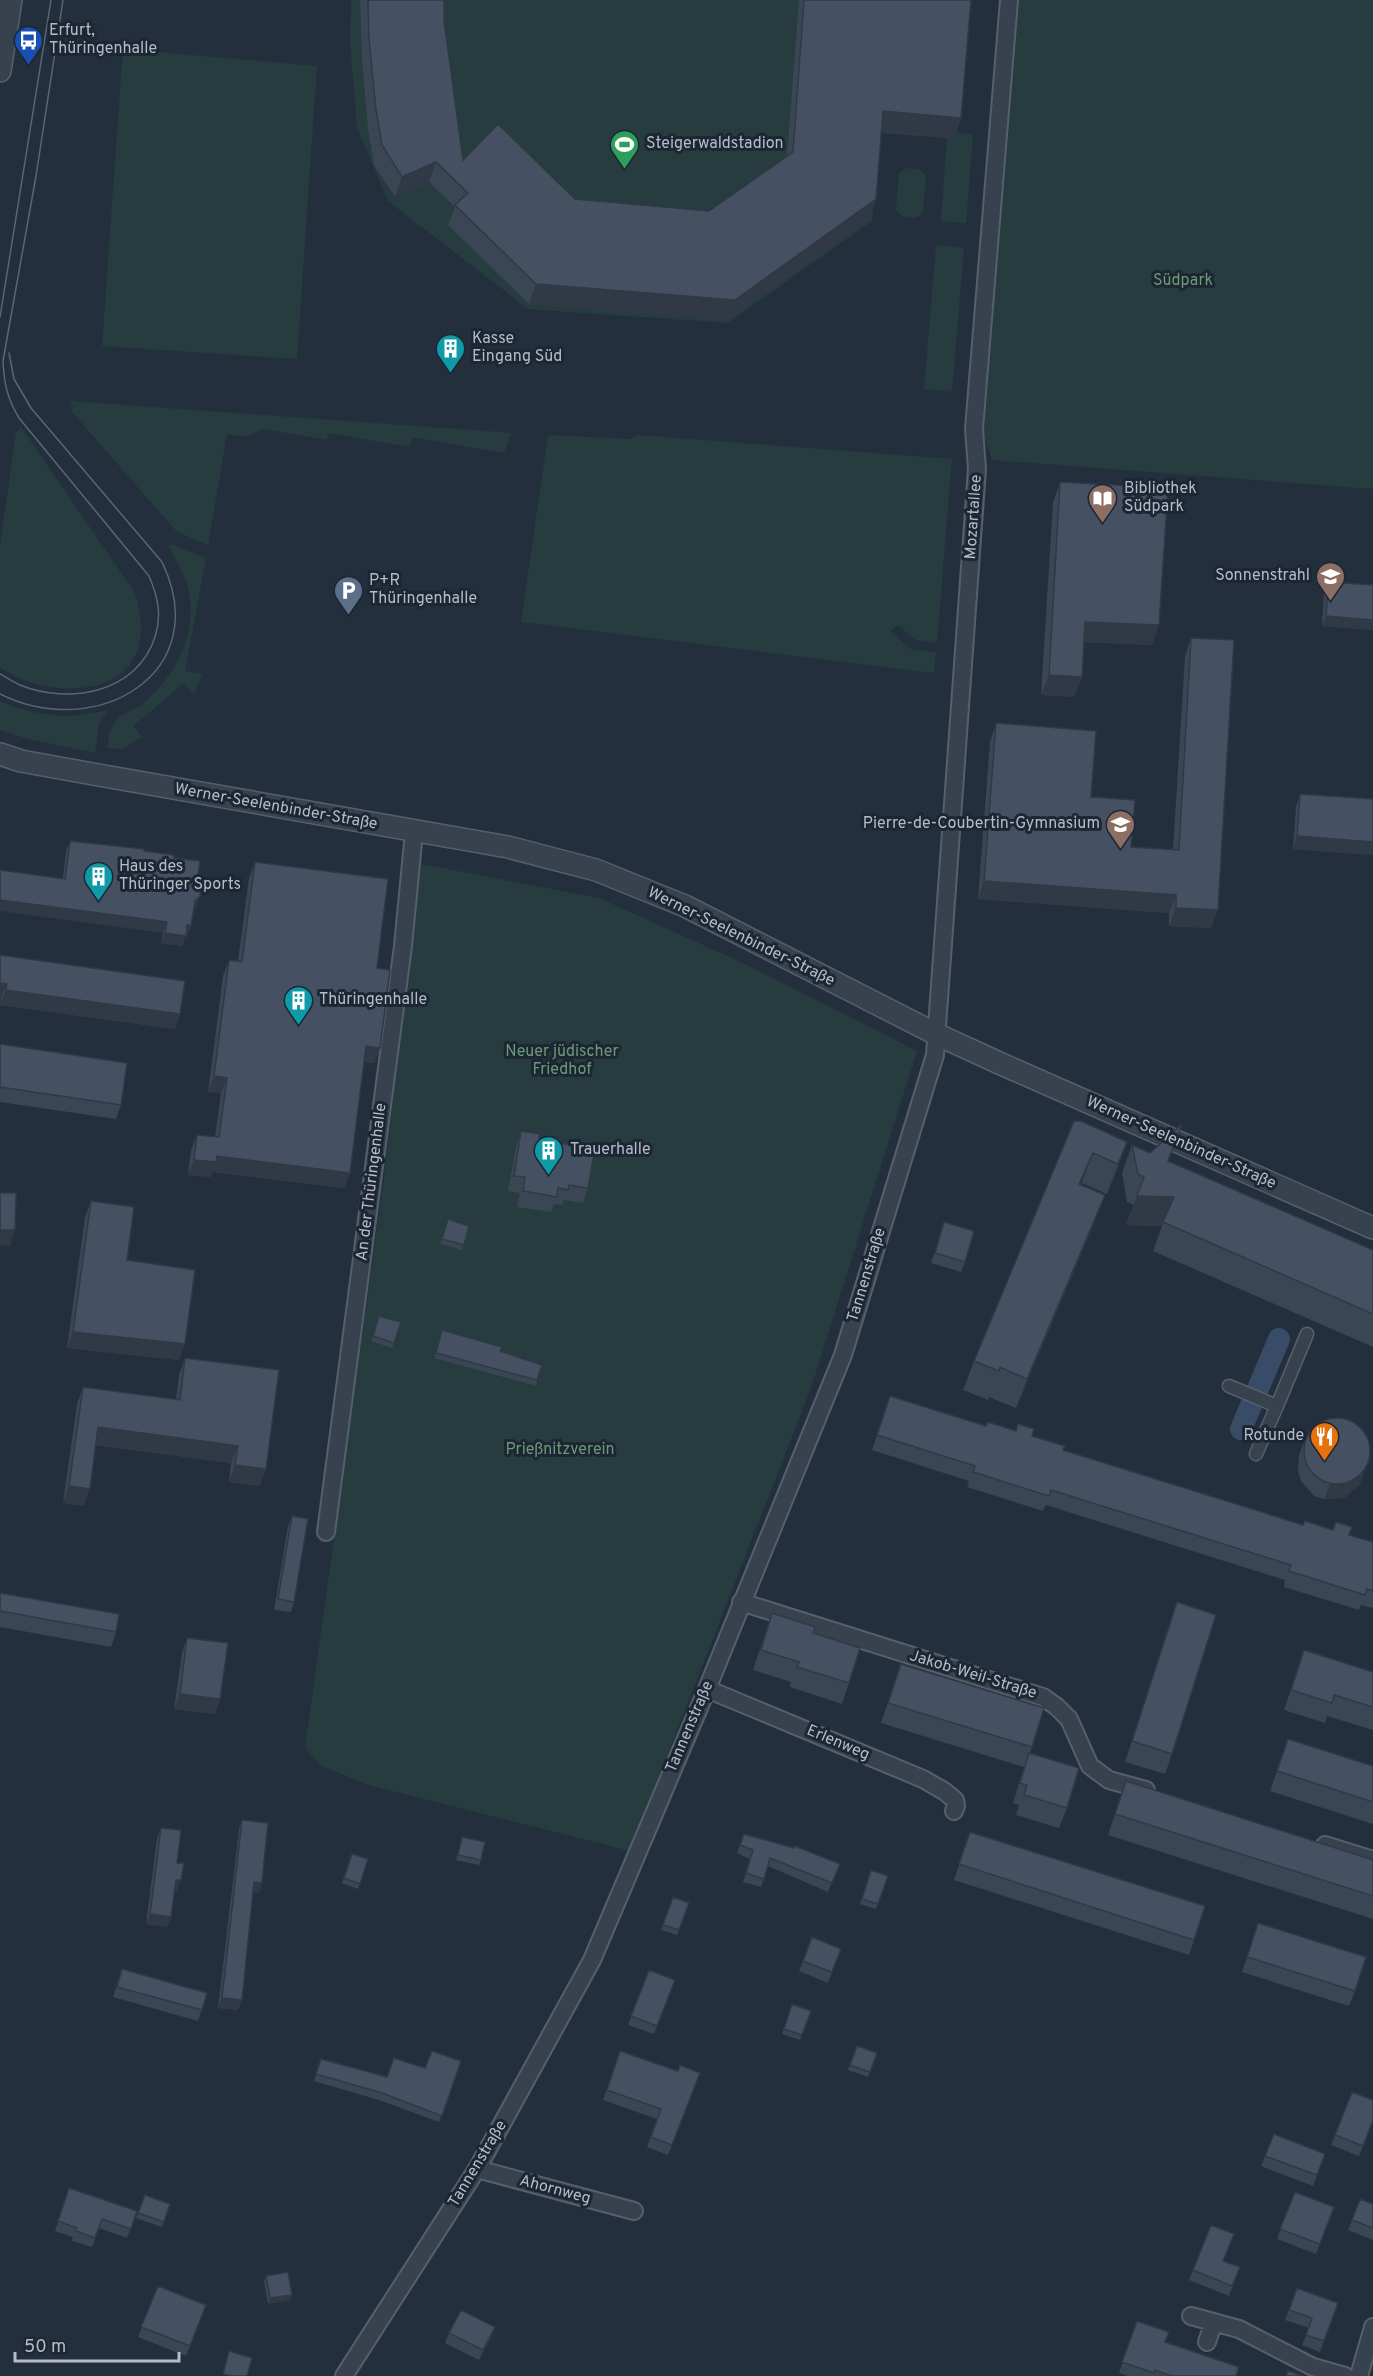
<svg xmlns="http://www.w3.org/2000/svg" width="1373" height="2376" font-family="Overpass,sans-serif">
<style>
.green{fill:#263c3f}
.lines{fill:none;stroke-linecap:round;stroke-linejoin:round}
.canal{stroke:#394c67;stroke-width:22}
.pedestrian-casing{stroke:#565f6c;stroke-width:15}
.minor-casing{stroke:#565f6c;stroke-width:20}
.tertiary-casing{stroke:#565f6c;stroke-width:24}
.pedestrian{stroke:#38414e;stroke-width:12}
.minor{stroke:#38414e;stroke-width:16}
.tertiary{stroke:#38414e;stroke-width:21}
.tram{stroke:#5a6575;stroke-width:1.5}
.wall{fill:#3b4654}
.shaded-wall{fill:#303945}
.building{fill:#455162;stroke:#303945;stroke-width:1.5}
.labels{text-anchor:middle;dominant-baseline:central;stroke-width:6;stroke-linejoin:round;paint-order:stroke}
.poi-label{font-size:16px;fill:#b4bcc9;stroke:#1d2633;text-anchor:start}
.park-label{font-size:16px;fill:#6b9a76;stroke:#1d2633}
.street-label{font-size:16px;fill:#b4bcc9;stroke:#1d2633}
</style>
<rect width="100%" height="100%" fill="#242f3e"/>
<path class="green" d="M351,0H966L955,132L973,135L966,223L941,221L947,138L879,133L872,221L728,323L528,309L388,201L357,128L350,42Z
M1014,0H1373V489L992,460L981,426Z
M123,49L317,66L297,359L102,346Z
M906,168L920,169L926,176L923,212L916,218L902,216L896,210L899,173Z
M936,245L964,248L952,392L924,389Z
M69,401L512,433L504,453L412,437L410,447L328,433L327,440L264,429L244,437L227,434L208,545L176,531L72,412L73,406Z
M21,427L135,593C139,608 143,624 140,640C130,702 39,697 0,667V546L16,432Z
M548,435L631,439L638,435L952,459L937,643L916,640L898,625L890,631L912,650L936,652L934,673L521,622Z
M172,544L206,558L185,671L202,674L194,695L184,683L133,726L142,737L122,749L107,748C110,730 112,719 129,711C135,709 141,706 145,702C179,672 202,625 185,579C181,567 174,557 168,546Z
M0,701C34,716 73,721 109,709L99,723L95,753L28,739L0,730Z
M421,864L599,898L745,964L917,1051L811,1388L630,1851L369,1785L322,1766L305,1748L383,1185Z"/>
<g class="lines">
<path class="canal" d="M1241,1429L1279,1339"/>
<defs>
<path id="pedestrian" d="M1229,1386L1277,1406L1256,1454
M1277,1406L1307,1334"/>
<path id="minor" d="M326,1532L403,946L414,832
M741,1602L1043,1697L1057,1707L1069,1719L1090,1766L1109,1780L1146,1790
M707,1689L923,1779L944,1791L955,1800L956,1806L954,1811
M1325,1845L1373,1860
M477,2169L634,2211
M1191,2316L1239,2329L1313,2367L1345,2376
M1207,2342L1214,2322
M344,2376L477,2169L592,1960L707,1689L843,1355L935,1055L977,469L974,429L1009,0
M1359,2376L1373,2327"/>
<path id="tertiary" d="M0,71L11,0
M0,754L21,761L93,774L508,847L596,870L685,906L936,1034L997,1062L1373,1228"/>
</defs>
<use href="#pedestrian" class="pedestrian-casing"/>
<use href="#minor" class="minor-casing"/>
<use href="#tertiary" class="tertiary-casing"/>
<use href="#pedestrian" class="pedestrian"/>
<use href="#minor" class="minor"/>
<use href="#tertiary" class="tertiary"/>
<path class="tram" d="M0,317L51,0
M0,674C6,677 13,682 20,685C69,705 137,693 155,637C162,615 158,597 149,576L19,418C7,398 4,383 3,361L36,176L63,0
M0,694C95,742 216,674 162,562L31,408L14,379L9,353"/>
</g>
<path class="wall" d="M360,0H444V20L463,160L575,199L709,211L787,156L799,0H971L961,118L954,138L881,132L876,199L869,219L728,320L529,304L448,225L455,207L429,182L395,197L374,165L368,129L362,60Z
M1060,482L1152,645L1084,642L1082,677L1074,697L1041,695L1053,503Z
M1328,582L1373,585V630L1322,626L1324,592Z
M1191,638L1211,928L1169,926V913L978,899L990,742L996,723L1091,797L1131,847L1173,850L1185,656Z
M1300,794L1373,799V855L1293,849L1296,807Z
M70,841L144,851L174,858L197,882L200,896L196,906L193,909L191,926L187,936H185L182,946L161,943L163,933L63,878L66,851Z
M255,862L377,968L380,1048L374,1063L364,1062L350,1173L344,1188L212,1172L211,1177L188,1175L191,1150L197,1135L215,1137L221,1093L208,1092L223,976L229,960L238,961L249,878Z
M0,955L180,1014L175,1029L0,1005L1,999Z
M0,1044L121,1105L116,1119L0,1102Z
M1074,1121L1127,1142L1107,1194L1082,1183L1081,1185L1105,1195L1094,1224L1016,1408L989,1397L988,1400L963,1390L974,1361Z
M521,1131L539,1139L574,1146L577,1140L588,1188L583,1203L564,1200L562,1205L554,1204L551,1212L517,1207L520,1193L508,1191L516,1146Z
M1132,1145L1373,1250V1347L1153,1251L1162,1226L1126,1225L1134,1205L1127,1202L1122,1173Z
M91,1201L127,1260L179,1360L67,1348L85,1217Z
M448,1219L469,1226L462,1250L440,1244Z
M944,1222L965,1262L961,1272L931,1263Z
M379,1316L401,1322L392,1348L371,1341Z
M440,1335L500,1351L542,1365L536,1386L434,1358Z
M185,1358L260,1486L229,1482L231,1463L96,1445L84,1506L63,1503L77,1404L83,1387L176,1399L179,1375Z
M890,1396L986,1426L1032,1436L1063,1450L1303,1525L1349,1535L1373,1542V1608L1361,1605L1359,1610L1284,1587L1285,1580L1046,1505L1043,1511L967,1487L969,1481L872,1450Z
M1305,1440L1360,1485L1344,1498L1324,1499L1314,1496L1301,1481L1298,1471L1299,1455Z
M292,1516L294,1602L291,1612L274,1610L288,1526Z
M0,1593L116,1632L111,1647L0,1627Z
M1177,1602L1172,1754L1165,1774L1125,1762Z
M772,1613L813,1633L849,1683L842,1704L790,1687L791,1682L753,1670Z
M187,1638L220,1699L215,1714L174,1709L182,1653Z
M1304,1650L1373,1672V1730L1327,1716L1325,1723L1284,1710Z
M901,1664L1044,1708L1030,1753L1067,1808L1059,1828L1016,1815L1019,1805L1013,1803L1024,1767L881,1723Z
M1288,1739L1373,1766V1824L1270,1791Z
M1126,1781L1373,1860V1919L1108,1835Z
M242,1820L262,1883L259,1893L253,1892L238,2010L218,2008L239,1829Z
M161,1828L177,1863V1891L174,1890L167,1927L146,1924L157,1838Z
M970,1832L1194,1940L1189,1955L954,1880Z
M744,1834L836,1873L828,1892L768,1866L761,1887L743,1882L750,1859L737,1853Z
M462,1837L481,1860L479,1865L456,1860Z
M352,1854L368,1859L358,1889L342,1883Z
M871,1870L888,1876L876,1909L860,1904Z
M673,1897L689,1903L677,1935L661,1930Z
M1258,1923L1355,1991L1349,2006L1242,1972Z
M812,1937L841,1949L828,1983L799,1971Z
M122,1969L202,2010L198,2021L113,1997Z
M649,1970L675,1980L654,2034L628,2025Z
M792,2004L811,2011L800,2040L782,2034Z
M857,2046L877,2053L868,2077L848,2070Z
M620,2051L678,2071L700,2073L668,2155L647,2147L657,2119L603,2100Z
M321,2059L387,2077L461,2061L439,2122L379,2100L314,2081Z
M1352,2092L1373,2121L1359,2156L1331,2145Z
M1325,2154L1313,2186L1261,2166L1265,2156Z
M69,2188L137,2211L127,2238L99,2228L92,2247L72,2241L73,2237L55,2231Z
M1295,2192L1334,2207L1316,2254L1277,2239Z
M145,2195L170,2204L162,2227L136,2218Z
M1360,2199L1373,2204V2240L1348,2230Z
M1211,2225L1224,2261L1240,2267L1229,2296L1189,2280Z
M266,2276L290,2300L268,2304L264,2282Z
M158,2286L206,2305L186,2356L138,2337Z
M1297,2288L1338,2303L1320,2352L1302,2345L1309,2328L1285,2320Z
M1137,2321L1165,2342L1236,2376H1128L1119,2373Z
M495,2327L491,2338L479,2360L445,2343L449,2333Z"/>
<path class="shaded-wall" d="M883,111L961,118L954,138L875,131Z
M436,162L429,182L395,197L402,177Z
M876,199L869,219L728,320L529,304L536,284Z
M1326,616L1373,620V630L1322,626Z
M1085,622L1159,625L1152,645L1077,642Z
M1049,675L1082,677L1074,697L1041,695Z
M1297,836L1373,842V855L1293,849Z
M984,881L1176,895L1169,913L978,899Z
M200,896L196,906L191,911L195,901Z
M0,900L167,922L163,933L0,911Z
M1176,908L1218,910L1211,928L1169,926Z
M187,925L191,926L187,936H185L182,946L161,943L165,933Z
M0,983L7,984L1,999H0Z
M6,990L180,1014L175,1029L0,1005Z
M366,1046L380,1048L374,1063L361,1062Z
M214,1076L227,1078L221,1093L208,1092Z
M1127,1142L1117,1171L1107,1194L1118,1164Z
M1093,1153L1082,1183L1069,1213L1079,1184Z
M217,1156L350,1173L344,1188L212,1172L211,1177L188,1175L194,1160Z
M1105,1195L1094,1224L1016,1408L1027,1379Z
M1137,1196L1174,1197L1162,1226L1126,1225Z
M0,1230H15L10,1246L0,1245Z
M73,1332L185,1344L179,1360L67,1348Z
M98,1427L238,1446L231,1463L92,1444Z
M235,1465L266,1469L260,1486L229,1482Z
M1365,1469L1360,1485L1344,1498L1324,1499L1330,1484Z
M69,1486L90,1489L84,1506L63,1503Z
M180,1694L220,1699L215,1714L174,1709Z
M176,1880H181L177,1891L172,1890Z
M254,1882L262,1883L259,1893L251,1892Z
M150,1914L171,1917L167,1927L146,1924Z
M222,1998L242,2000L238,2010L218,2008Z
M292,2295L290,2300L268,2304L270,2298Z
M495,2327L491,2338L479,2360L483,2350Z"/>
<path class="building" d="M368,0H444V20L463,160L498,124L575,199L709,211L793,152L804,0H971L961,118L883,111L876,199L735,300L536,284L455,205L468,193L436,162L402,177L382,145L376,110L369,40Z
M1060,482L1168,488L1159,625L1085,622L1082,677L1049,675Z
M1328,582L1373,585V620L1326,616Z
M1191,638L1234,640L1218,910L1176,908V895L984,881L996,723L1096,731L1091,797L1135,800L1131,847L1179,850Z
M1300,794L1373,799V842L1297,836Z
M70,841L144,849V851L174,855V858L200,861L197,882L201,886L200,896L195,901L191,926L187,925L186,936L165,933L167,922L0,900V870L65,879Z
M255,862L388,879L377,968L390,970L380,1048L366,1046L350,1173L217,1156L216,1162L194,1160L197,1135L219,1137L227,1078L214,1076L229,960L242,962Z
M0,955L185,981L180,1014L6,990L7,984L0,983Z
M0,1044L127,1063L121,1105L0,1087Z
M1074,1121H1081L1127,1142L1118,1164L1093,1153L1079,1184L1105,1195L1027,1379L1000,1367L999,1371L974,1361Z
M1182,1124L1168,1161L1373,1250V1314L1163,1222L1174,1197L1137,1196L1144,1177L1138,1174L1132,1145L1150,1153Z
M521,1131L540,1134L539,1139L576,1146L577,1140L596,1143L588,1188L569,1185L568,1190L558,1188L557,1197L523,1191L525,1177L514,1176Z
M0,1193H16L15,1230H0Z
M91,1201L134,1207L127,1260L195,1270L185,1344L73,1332Z
M448,1219L469,1226L464,1245L442,1239Z
M944,1222L974,1231L965,1262L935,1253Z
M379,1316L401,1322L394,1343L373,1336Z
M442,1330L502,1347L500,1351L542,1365L537,1380L436,1353Z
M185,1358L279,1370L266,1469L235,1465L238,1446L98,1427L90,1489L69,1486L83,1387L180,1400Z
M890,1396L986,1426L988,1422L1016,1431L1018,1424L1034,1429L1032,1436L1065,1446L1063,1450L1303,1525L1305,1521L1333,1530L1336,1522L1352,1527L1349,1535L1373,1542V1591L1367,1589L1365,1595L1289,1571L1291,1565L1051,1490L1049,1496L973,1472L975,1466L877,1435Z
M1304 1451a33 33 0 1 1 66 0a33 33 0 1 1-66 0Z
M292,1516L308,1519L294,1602L278,1599Z
M0,1593L119,1614L116,1632L0,1611Z
M1177,1602L1216,1615L1172,1754L1132,1741Z
M772,1613L815,1627L813,1633L860,1648L849,1683L797,1667L799,1662L761,1650Z
M187,1638L228,1643L220,1699L180,1694Z
M1304,1650L1373,1672V1707L1334,1695L1332,1703L1291,1690Z
M901,1664L1044,1708L1032,1747L888,1703Z
M1288,1739L1373,1766V1802L1277,1771Z
M1029,1753L1079,1768L1067,1808L1024,1795L1027,1785L1020,1783Z
M1126,1781L1373,1860V1896L1115,1814Z
M242,1820L268,1823L262,1883L254,1882L242,2000L222,1998Z
M161,1828L181,1830L177,1863H184L181,1880H176L171,1917L150,1914Z
M970,1832L1205,1906L1194,1940L959,1864Z
M744,1834L794,1848L795,1846L840,1864L832,1883L770,1858L764,1879L746,1873L753,1850L740,1845Z
M462,1837L485,1842L481,1860L458,1855Z
M352,1854L368,1859L360,1884L344,1878Z
M871,1870L888,1876L878,1904L862,1899Z
M673,1897L689,1903L679,1930L663,1925Z
M1258,1923L1366,1957L1355,1991L1247,1957Z
M812,1937L841,1949L832,1972L803,1961Z
M122,1969L207,1993L202,2010L117,1987Z
M649,1970L675,1980L657,2026L631,2016Z
M792,2004L811,2011L802,2035L784,2029Z
M857,2046L877,2053L870,2072L850,2065Z
M432,2051L461,2061L442,2116L382,2093L316,2074L321,2059L387,2077L394,2058L425,2068Z
M620,2051L678,2071L680,2065L700,2073L672,2145L651,2137L661,2109L607,2090Z
M1352,2092L1373,2100V2120L1363,2146L1335,2135Z
M1274,2134L1325,2154L1317,2175L1265,2156Z
M69,2188L137,2211L131,2229L102,2219L95,2238L76,2231L77,2228L58,2221Z
M1295,2192L1334,2207L1320,2244L1280,2229Z
M145,2195L170,2204L164,2222L138,2213Z
M1360,2199L1373,2204V2228L1352,2220Z
M1211,2225L1234,2234L1223,2261L1240,2267L1232,2286L1193,2270Z
M288,2272L292,2295L270,2298L266,2276Z
M158,2286L206,2305L190,2346L141,2327Z
M1297,2288L1338,2303L1324,2341L1306,2335L1312,2318L1289,2310Z
M461,2310L495,2327L483,2350L449,2333Z
M1137,2321L1169,2332L1165,2342L1239,2367L1236,2376H1171L1155,2370L1154,2373L1122,2362Z
M229,2351L252,2358L247,2376H231L223,2374Z
M1288,2371L1304,2376H1286Z"/>
<defs>
<symbol id="bus-pin" viewBox="-11 -11 22 30"><path d="M0 17L-7.5 6A9.5 9.5 0 1 1 7.5 6Z" fill="#1a4fb4" stroke="#1d2633"/><path d="M-5-6H5V4H4V6H2V4H-2V6H-4V4H-5ZM-3.5-4V0h7V-4ZM-3.5 1.2v1.5H-2V1.2ZM2 1.2v1.5H3.5V1.2Z" fill="#fff"/></symbol>
<symbol id="stadium-pin" viewBox="-11 -11 22 30"><path d="M0 17L-7.5 6A9.5 9.5 0 1 1 7.5 6Z" fill="#2e9e5b" stroke="#1d2633"/><path d="M0-5a6.5 5 0 1 0 0 10a6.5 5 0 1 0 0-10ZM-3.5-1.8h7v3.6h-7Z" fill="#fff"/></symbol>
<symbol id="building-pin" viewBox="-11 -11 22 30"><path d="M0 17L-7.5 6A9.5 9.5 0 1 1 7.5 6Z" fill="#0f9aa8" stroke="#1d2633"/><path d="M-4-6H4V6H1V3H-1V6H-4ZM-2.5-4.3h1.7v1.8h-1.7ZM.8-4.3h1.7v1.8H.8ZM-2.5-1h1.7V.8h-1.7ZM.8-1h1.7V.8H.8Z" fill="#fff"/></symbol>
<symbol id="library-pin" viewBox="-11 -11 22 30"><path d="M0 17L-7.5 6A9.5 9.5 0 1 1 7.5 6Z" fill="#8d6e63" stroke="#1d2633"/><path d="M-6-4Q-3-5.5-.7-3.5V5Q-3 3-6 4ZM6-4Q3-5.5 .7-3.5V5Q3 3 6 4Z" fill="#fff"/></symbol>
<symbol id="school-pin" viewBox="-11 -11 22 30"><path d="M0 17L-7.5 6A9.5 9.5 0 1 1 7.5 6Z" fill="#8d6e63" stroke="#1d2633"/><path d="M0-5L7-2L0 1L-7-2ZM-4 1L0 2.5L4 1V4Q0 6-4 4Z" fill="#fff"/></symbol>
<symbol id="parking-pin" viewBox="-11 -11 22 30"><path d="M0 17L-7.5 6A9.5 9.5 0 1 1 7.5 6Z" fill="#5c6f8a" stroke="#1d2633"/><path d="M-3.5-5.5H1a3.5 3.5 0 0 1 0 7H-1V5.5H-3.5ZM-1-3.4V-.6H.8a1.4 1.4 0 0 0 0-2.8Z" fill="#fff"/></symbol>
<symbol id="restaurant-pin" viewBox="-11 -11 22 30"><path d="M0 17L-7.5 6A9.5 9.5 0 1 1 7.5 6Z" fill="#e8710a" stroke="#1d2633"/><path d="M-5-6h1v4h1v-4h1v4h1v-4h1v5L-1.5 .5V6h-2V.5L-5-1ZM5-6V6H3V1.5H1.5Q1.5-4 5-6Z" fill="#fff"/></symbol>
</defs>
<g fill-rule="evenodd">
<use href="#bus-pin" x="12" y="24" width="33" height="45"/>
<use href="#stadium-pin" x="608" y="128" width="33" height="45"/>
<use href="#building-pin" x="434" y="332" width="33" height="45"/>
<use href="#library-pin" x="1086" y="482" width="33" height="45"/>
<use href="#school-pin" x="1314" y="560" width="33" height="45"/>
<use href="#parking-pin" x="332" y="574" width="33" height="45"/>
<use href="#school-pin" x="1104" y="808" width="33" height="45"/>
<use href="#building-pin" x="82" y="860" width="33" height="45"/>
<use href="#building-pin" x="282" y="984" width="33" height="45"/>
<use href="#building-pin" x="532" y="1134" width="33" height="45"/>
<use href="#restaurant-pin" x="1308" y="1420" width="33" height="45"/>
</g>
<g class="labels">
<g class="poi-label">
<text x="49" y="31">Erfurt,<tspan x="49" dy="18">Thüringenhalle</tspan></text>
<text x="646" y="144">Steigerwaldstadion</text>
<text x="472" y="339">Kasse<tspan x="472" dy="18">Eingang Süd</tspan></text>
<text x="1124" y="489">Bibliothek<tspan x="1124" dy="18">Südpark</tspan></text>
<text x="1310" y="576" text-anchor="end">Sonnenstrahl</text>
<text x="369" y="581">P+R<tspan x="369" dy="18">Thüringenhalle</tspan></text>
<text x="1100" y="824" text-anchor="end">Pierre-de-Coubertin-Gymnasium</text>
<text x="119" y="867">Haus des<tspan x="119" dy="18">Thüringer Sports</tspan></text>
<text x="319" y="1000">Thüringenhalle</text>
<text x="570" y="1150">Trauerhalle</text>
<text x="1304" y="1436" text-anchor="end">Rotunde</text>
</g>
<g class="park-label">
<text x="1183" y="281">Südpark</text>
<text x="562" y="1052">Neuer jüdischer<tspan x="562" dy="18">Friedhof</tspan></text>
<text x="560" y="1450">Prießnitzverein</text>
</g>
<g class="street-label">
<text transform="translate(974 517) rotate(-86)">Mozartallee</text>
<text transform="translate(276 807) rotate(10)">Werner-Seelenbinder-Straße</text>
<text transform="translate(741 937) rotate(26)">Werner-Seelenbinder-Straße</text>
<text transform="translate(1181 1143) rotate(24)">Werner-Seelenbinder-Straße</text>
<text transform="translate(372 1182) rotate(-83)">An der Thüringenhalle</text>
<text transform="translate(867 1275) rotate(-73)">Tannenstraße</text>
<text transform="translate(973 1675) rotate(17)">Jakob-Weil-Straße</text>
<text transform="translate(690 1727) rotate(-67)">Tannenstraße</text>
<text transform="translate(838 1743) rotate(23)">Erlenweg</text>
<text transform="translate(478 2164) rotate(-59)">Tannenstraße</text>
<text transform="translate(555 2190) rotate(15)">Ahornweg</text>
</g>
</g>
<path d="M15 2352v9h164v-9" fill="none" stroke="#b4bcc9" stroke-width="3"/>
<text x="24" y="2352" font-size="18" fill="#b4bcc9" stroke="#1d2633" stroke-width="4.5" paint-order="stroke">50 m</text>
</svg>
